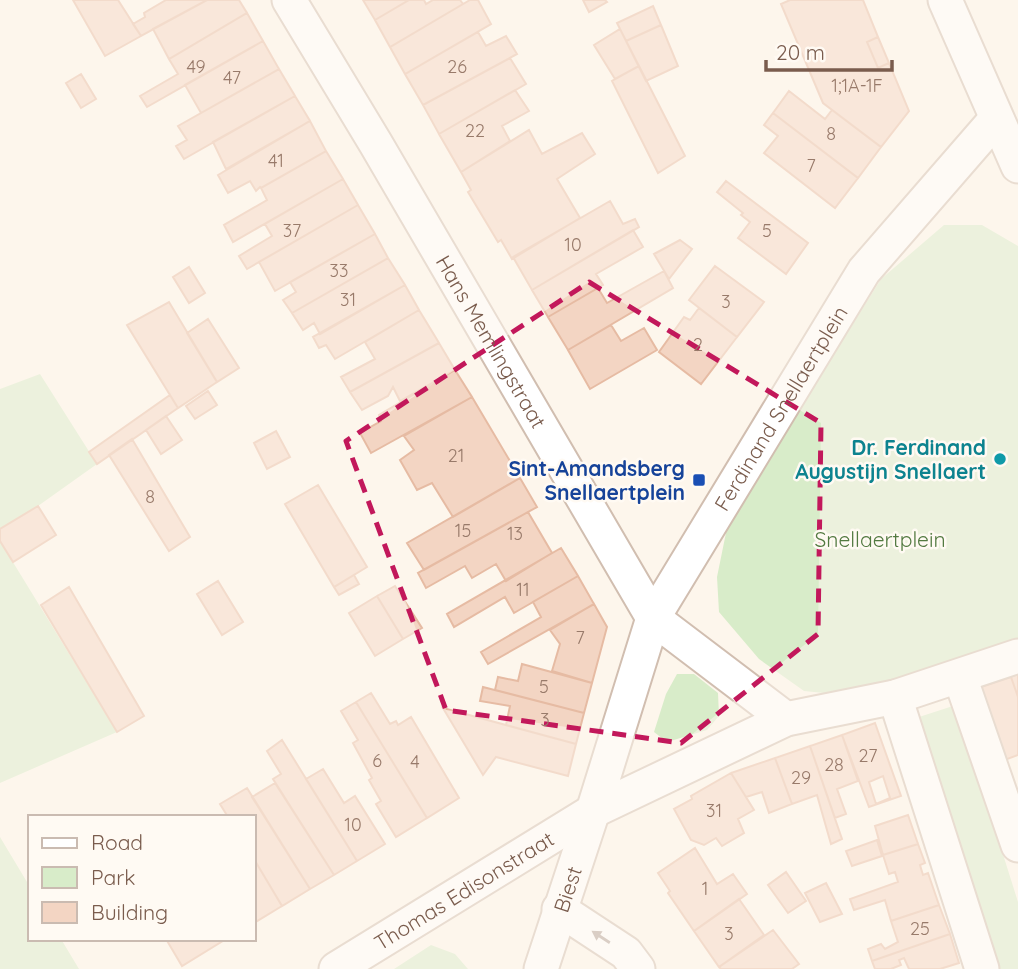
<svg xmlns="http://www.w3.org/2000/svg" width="1018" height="969" font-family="Quicksand,sans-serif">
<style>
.green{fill:#d8ecc9}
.building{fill:#f3d5c3;stroke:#e6bba3;stroke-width:2;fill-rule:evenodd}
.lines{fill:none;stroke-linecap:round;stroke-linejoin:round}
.minor-casing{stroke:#d1beb0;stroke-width:37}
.minor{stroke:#fff;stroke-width:33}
.oneway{fill:#af9d94}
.marked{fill:none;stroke:#c2185b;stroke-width:5;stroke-dasharray:14 9;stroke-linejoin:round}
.culture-dot{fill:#0f9aa8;stroke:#fffaf3;stroke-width:2.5}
.transit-dot{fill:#1a4fb4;stroke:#fffaf3;stroke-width:2.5}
.labels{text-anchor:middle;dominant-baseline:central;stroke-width:5;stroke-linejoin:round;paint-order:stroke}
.number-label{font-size:18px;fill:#987a6a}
.street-label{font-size:21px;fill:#7a5c4d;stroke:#fffaf3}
.culture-label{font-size:21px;font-weight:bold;fill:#0d838f;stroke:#fffaf3;text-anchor:end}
.transit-label{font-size:21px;font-weight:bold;fill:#164399;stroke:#fffaf3;text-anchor:end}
.park-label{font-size:21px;fill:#537a41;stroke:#fffaf3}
</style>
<rect width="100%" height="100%" fill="#fdf6ec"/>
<path class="green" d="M944,225H982L1018,246V640L844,695L804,691L759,659L719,612L717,577L728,523L881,279Z
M40,374L97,464L38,506L0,529V389Z
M0,541L117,732L0,783Z
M677,674H694L718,693L719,716L707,730L667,742L654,732L666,694Z
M956,705L1018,902V969H1000L919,717Z
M0,837L30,887V939H61L79,969H0Z
M431,945L455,954L468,969H394Z"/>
<path class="building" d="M73,0H118L141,36L105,56Z
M166,0H207L141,36L133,24L145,17L144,13Z
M207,0H239L247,13L169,59L153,29Z
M363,0H409L375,20Z
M409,0H424L426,4L433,0H460L463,4L390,47L375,20Z
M470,0H478L491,24L405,74L390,47Z
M583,0H605L607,2L589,12Z
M790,0H863L878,37L867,42L878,68L889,63L909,111L881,147L823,103L781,4Z
M653,6L661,25L626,41L617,23Z
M247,13L263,41L147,107L140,96L178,74L169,59Z
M661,25L678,66L646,81L626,41Z
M620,29L639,66L615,79L594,45Z
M478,32L486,46L506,36L517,54L423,105L405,74Z
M878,37L889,63L878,68L867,42Z
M263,41L279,69L201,113L185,85Z
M510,58L526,84L439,134L423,105Z
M639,66L685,156L658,173L612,81Z
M279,69L295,96L184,159L176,146L187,140L178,126Z
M81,74L96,99L81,108L66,83Z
M515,90L529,111L502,126L510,141L461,172L439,134Z
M789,91L825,119L832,110L881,147L858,178L773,113Z
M295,96L310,121L226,169L213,142Z
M773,113L858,178L835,208L764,153L778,136L764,125Z
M310,121L326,151L261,188L260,187L256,191L250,181L228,193L218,175Z
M529,130L542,154L582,133L595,154L557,179L580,218L512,259L501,240L498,242L468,192L471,190L461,172Z
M326,151L343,179L233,242L224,225L267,200L261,188Z
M343,179L358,205L247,269L239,256L272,236L265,224Z
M726,181L808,243L786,274L738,238L750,222L741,215L743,213L717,192Z
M610,201L623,224L635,219L639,227L532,290L513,257Z
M358,205L375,234L275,291L259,262Z
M633,230L643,247L596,274L603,285L548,317L532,290Z
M375,234L388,258L292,313L283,300L296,292L290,282Z
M680,240L692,249L669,279L654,254Z
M388,258L405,285L320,334L314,323L303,330L292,313Z
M715,266L764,302L737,337L689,300Z
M189,267L205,293L189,303L173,277Z
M664,271L673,288L568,350L548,317L598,288L607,303Z
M405,285L419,310L335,359L326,345L319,348L313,337Z
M169,302L217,382L178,408L127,325Z
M699,308L737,337L701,384L659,352L684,317L690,320Z
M419,310L439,343L350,392L341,377L375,359L365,342Z
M208,319L239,368L217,382L187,333Z
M611,325L621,341L644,328L657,350L590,389L568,350Z
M439,343L455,370L400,401L393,387L388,396L362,410L350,392Z
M455,370L472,397L371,453L360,433L381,421L379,415Z
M208,391L217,405L195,419L186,406Z
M170,395L178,408L97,464L89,452Z
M472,397L520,478L453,517L432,483L417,490L400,460L414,450L404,436Z
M166,416L182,440L161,454L146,430Z
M276,431L290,457L267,469L254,443Z
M132,439L190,537L169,551L109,455Z
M520,478L537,507L424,570L407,543Z
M318,485L367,567L334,587L285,504Z
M38,506L56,535L13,562L0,541V529Z
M528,512L552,553L506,581L496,564L472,578L465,566L426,588L418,573Z
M561,548L578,576L514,613L505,597L454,627L447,614Z
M354,575L359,584L339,595L334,587Z
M578,576L594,604L488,664L481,652L541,617L533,602Z
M218,581L243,622L222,635L197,594Z
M395,586L422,628L403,639L377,596Z
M69,587L144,716L117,732L41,605Z
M377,596L403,639L375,656L349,613Z
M594,604L607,627L592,683L552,671L560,644L550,630Z
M522,664L592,683L584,713L495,690L498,677L518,681Z
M1018,674V697L1011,677Z
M1011,677L1018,697V755L1002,761L978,688Z
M483,687L584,713L576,744L506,725L510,706L480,701Z
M371,693L390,724L396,721L398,725L411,717L459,798L427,818L356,702Z
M356,702L427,818L396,837L376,804L381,801L369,780L372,778L353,743L358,740L341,711Z
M443,708L576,744L568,776L496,757L483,775Z
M875,723L901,796L869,807L842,735ZM883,776L890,798L876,804L869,782Z
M842,735L858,781L837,789L846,814L835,818L810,746Z
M282,740L357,861L334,875L273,779L281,774L267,751Z
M810,746L842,839L831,844L817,795L792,804L775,758Z
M775,758L792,804L769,813L762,792L746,797L731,773Z
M323,769L344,803L355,796L385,844L357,861L306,779Z
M731,773L754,810L738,819L744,833L722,846L716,838L704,845L691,840L674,809L692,799L691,796Z
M275,783L334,875L310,889L252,797Z
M247,788L310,889L282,906L254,859V817H228L220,804Z
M908,815L918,844L883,855L875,826Z
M877,840L882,856L852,866L846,851Z
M918,844L925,863L920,865L923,875L928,873L939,905L891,921L885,900L854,910L850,899L898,882L895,872L889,874L883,855Z
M695,848L717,884L733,874L747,894L694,931L668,893L670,891L658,873Z
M254,859L282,906L254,923Z
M786,872L806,901L788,913L768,885Z
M826,883L842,914L820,922L805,893Z
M739,899L764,935L719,967L694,931Z
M939,905L950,934L872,961L868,949L881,944L885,949L898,942L891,921Z
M773,930L799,964L792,969H721L719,967Z
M950,934L959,963L940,969H909L904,958L899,960L901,965L891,969H875L872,961Z
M166,939H226L182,966Z"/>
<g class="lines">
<defs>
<g id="minor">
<path id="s1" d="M289,0L376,144L653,618L786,719"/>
<path d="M945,0L1018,166"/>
<path d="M960,677L1018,845"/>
<path d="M895,697L982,969"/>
<path d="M559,909L626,953L638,969"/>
<path id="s2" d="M336,969L593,811L786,719L895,697L1018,656"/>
<path id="s3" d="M541,969L593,811L653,618L864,271L996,119"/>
</g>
</defs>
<use href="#minor" class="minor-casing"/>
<use href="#minor" class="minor"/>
</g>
<defs><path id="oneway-solid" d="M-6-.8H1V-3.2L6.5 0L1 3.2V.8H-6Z" transform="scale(1.75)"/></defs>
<use class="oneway" href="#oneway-solid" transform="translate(601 937) rotate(-147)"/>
<path d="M0 0H1018V969H0ZM589,282L821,423L818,634L681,743L446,710L346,441Z" fill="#fdf6ec" fill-opacity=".55" fill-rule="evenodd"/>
<path class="marked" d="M589,282L821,423L818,634L681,743L446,710L346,441Z"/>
<circle class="culture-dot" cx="1000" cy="459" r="7"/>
<rect class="transit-dot" x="692" y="473" width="14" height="14" rx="3.5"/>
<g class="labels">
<g class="number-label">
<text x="196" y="66">49</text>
<text x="457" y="66">26</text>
<text x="232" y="77">47</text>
<text x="857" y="85">1;1A-1F</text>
<text x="475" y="130">22</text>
<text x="831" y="133">8</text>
<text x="276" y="160">41</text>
<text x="811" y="165">7</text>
<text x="292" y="230">37</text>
<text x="767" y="230">5</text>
<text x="573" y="244">10</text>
<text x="339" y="270">33</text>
<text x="348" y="299">31</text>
<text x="726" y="301">3</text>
<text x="698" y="344">2</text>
<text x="456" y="455">21</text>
<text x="150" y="496">8</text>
<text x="463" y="530">15</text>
<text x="515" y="533">13</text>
<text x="523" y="589">11</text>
<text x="580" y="637">7</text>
<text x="544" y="686">5</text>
<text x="545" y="719">3</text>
<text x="868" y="755">27</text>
<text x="377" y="760">6</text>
<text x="415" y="761">4</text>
<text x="834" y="764">28</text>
<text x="801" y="777">29</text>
<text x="714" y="810">31</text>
<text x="353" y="824">10</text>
<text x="705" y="888">1</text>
<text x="920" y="928">25</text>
<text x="729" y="933">3</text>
</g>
<g class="street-label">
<text stroke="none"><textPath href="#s1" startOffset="397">Hans Memlingstraat</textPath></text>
<text stroke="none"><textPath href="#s3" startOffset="614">Ferdinand Snellaertplein</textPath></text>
<text stroke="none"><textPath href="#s2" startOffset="150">Thomas Edisonstraat</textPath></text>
<text stroke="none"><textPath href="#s3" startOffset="84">Biest</textPath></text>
</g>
<g class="culture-label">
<text x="986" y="447">Dr. Ferdinand<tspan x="986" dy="24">Augustijn Snellaert</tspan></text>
</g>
<g class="transit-label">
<text x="685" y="468">Sint-Amandsberg<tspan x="685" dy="24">Snellaertplein</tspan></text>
</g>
<g class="park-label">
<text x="880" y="539">Snellaertplein</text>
</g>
</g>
<rect x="28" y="815" width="228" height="126" fill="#fffaf3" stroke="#cabbb1" stroke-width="2"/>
<rect x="42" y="838" width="35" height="10" fill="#ffffff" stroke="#cabbb1" stroke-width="2"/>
<text x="91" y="850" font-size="21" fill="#7a5c4d">Road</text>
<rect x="42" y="867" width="35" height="21" fill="#d8ecc9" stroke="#cabbb1" stroke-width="2"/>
<text x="91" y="885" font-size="21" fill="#7a5c4d">Park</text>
<rect x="42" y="902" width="35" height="21" fill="#f3d5c3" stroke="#cabbb1" stroke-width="2"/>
<text x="91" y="920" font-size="21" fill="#7a5c4d">Building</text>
<path d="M766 60v10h126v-10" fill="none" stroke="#7a5c4d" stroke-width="3.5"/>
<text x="776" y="60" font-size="21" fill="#7a5c4d" stroke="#fffaf3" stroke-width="5" paint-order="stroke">20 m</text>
</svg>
